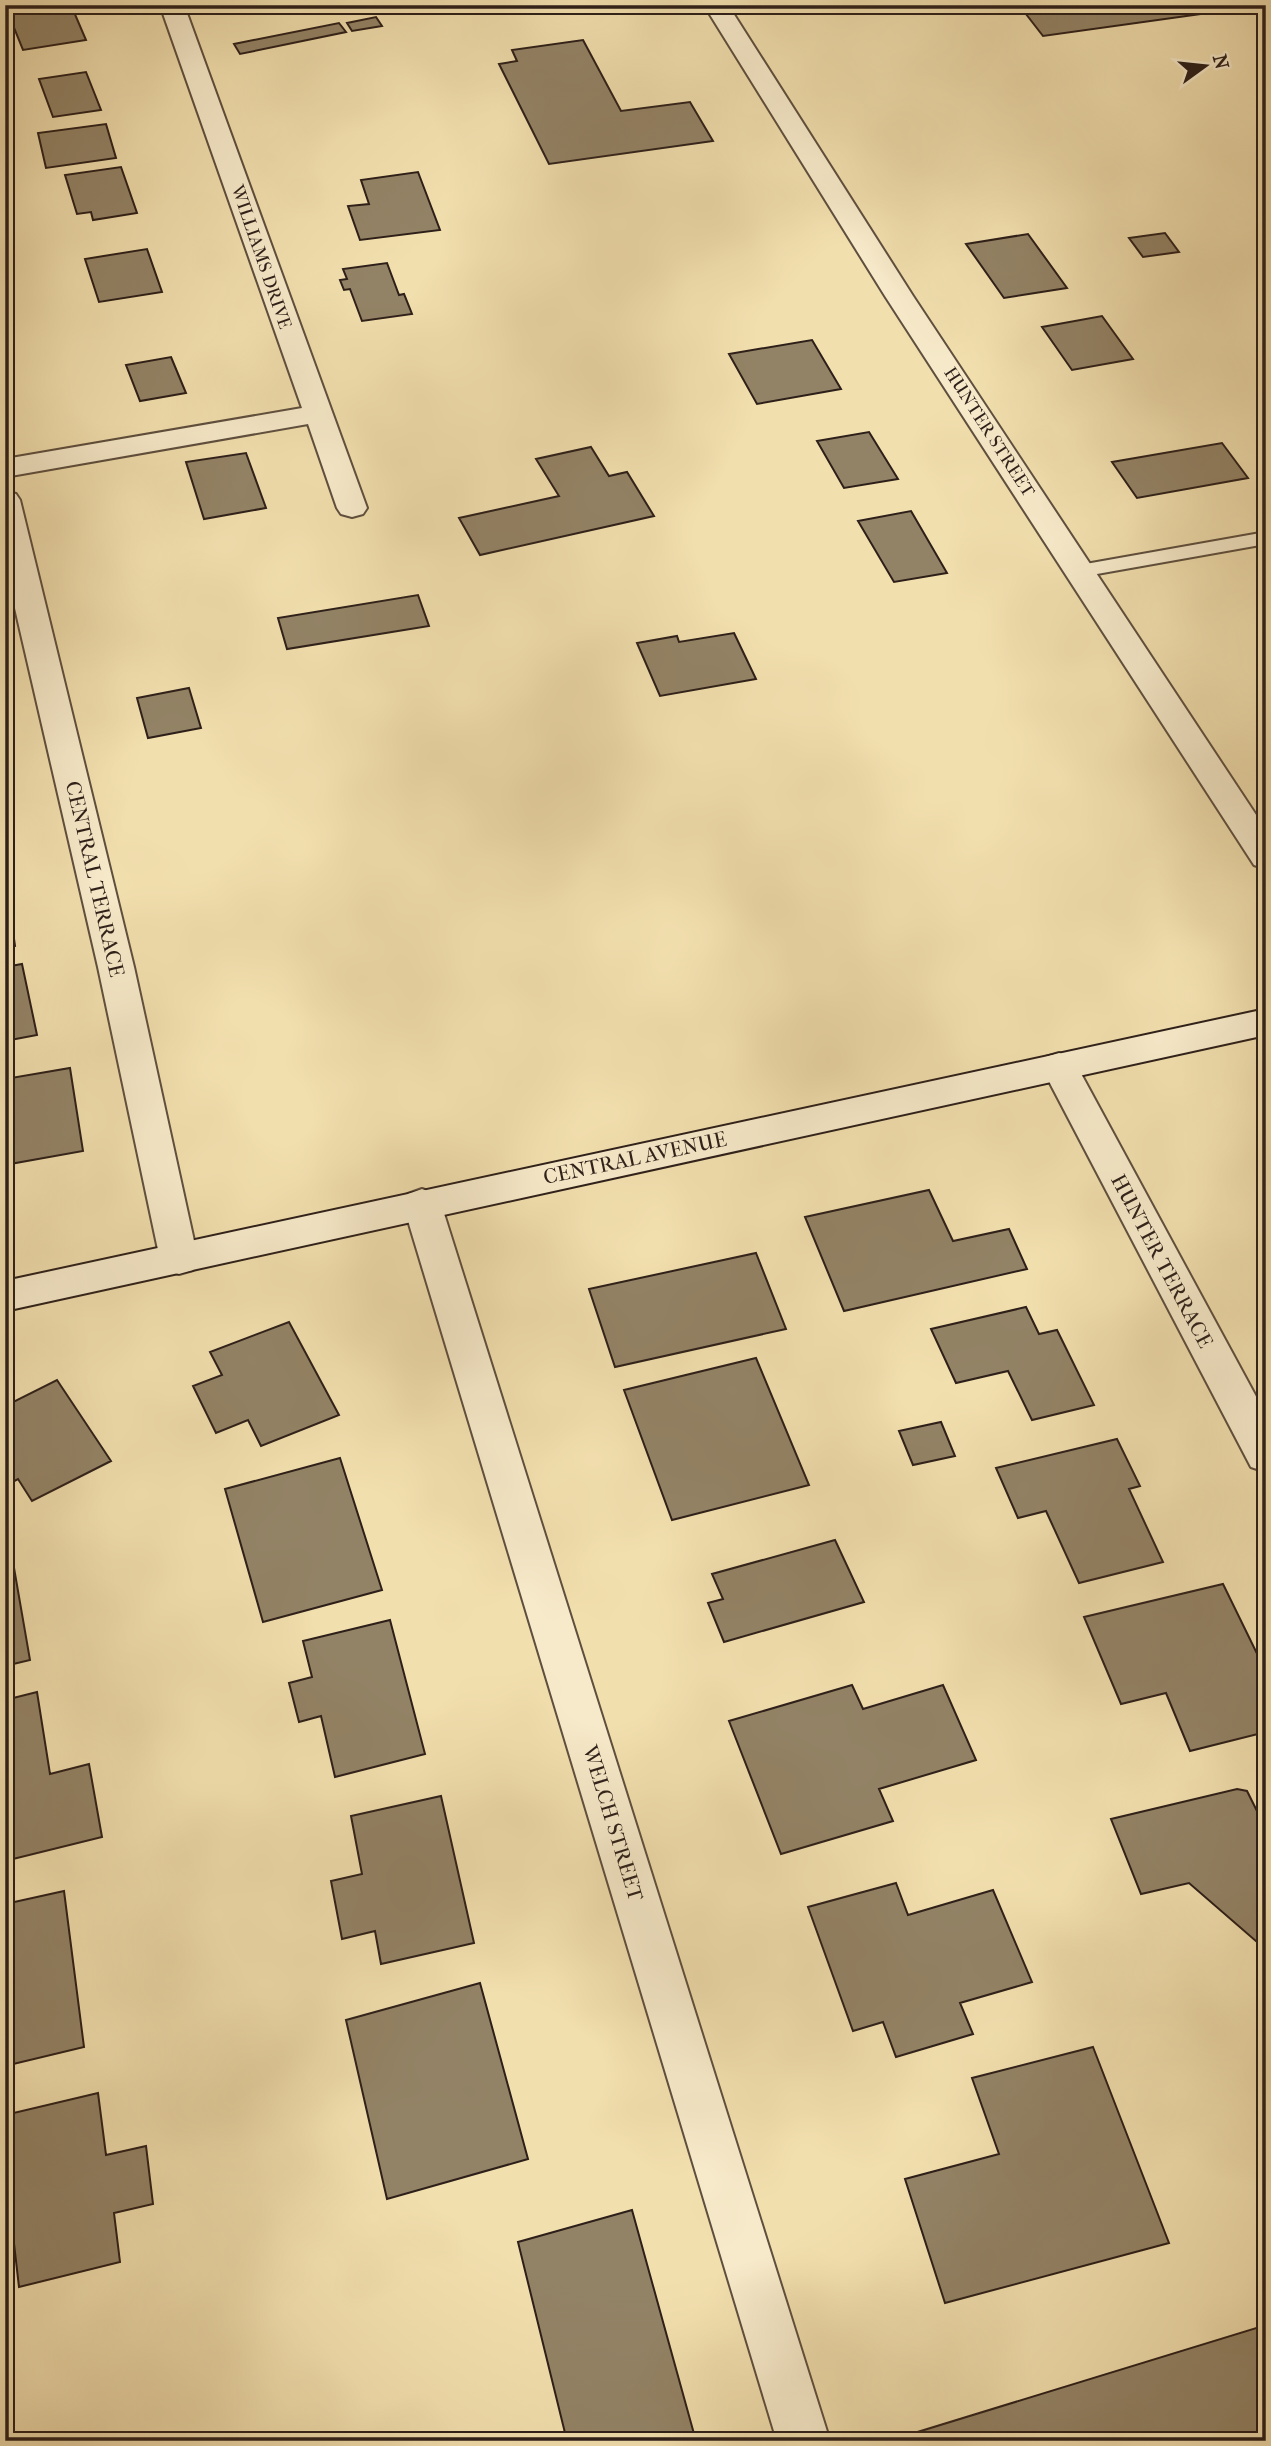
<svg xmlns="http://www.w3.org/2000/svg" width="1271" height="2446" font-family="'IM FELL French Canon',serif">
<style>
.building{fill:#938366;stroke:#2d1f19;stroke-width:2}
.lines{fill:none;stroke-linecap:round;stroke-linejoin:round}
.lane-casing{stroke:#5e4f3e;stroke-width:4}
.street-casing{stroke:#5e4f3e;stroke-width:4}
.secondary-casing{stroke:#2d1f19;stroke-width:4}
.lane{fill:#f7eaca;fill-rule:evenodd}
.street{fill:#f7eaca;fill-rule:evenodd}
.secondary{fill:#f7eaca;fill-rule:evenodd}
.labels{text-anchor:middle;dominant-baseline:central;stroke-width:5;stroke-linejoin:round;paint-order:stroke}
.far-street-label{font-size:18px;fill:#2d1f19;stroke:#f7eaca}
.street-label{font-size:21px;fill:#2d1f19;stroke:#f7eaca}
</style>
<rect width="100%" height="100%" fill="#f2dfae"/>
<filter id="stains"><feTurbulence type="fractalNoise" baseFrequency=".00286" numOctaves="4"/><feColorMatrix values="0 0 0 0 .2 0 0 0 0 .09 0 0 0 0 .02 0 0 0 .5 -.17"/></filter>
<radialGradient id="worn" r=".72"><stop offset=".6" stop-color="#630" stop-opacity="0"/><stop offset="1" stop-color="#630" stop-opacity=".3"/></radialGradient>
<path class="building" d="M60,5H71L86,40L23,50L8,13Z
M1019,5H1201L1208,13L1043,36Z
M376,17L382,26L352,31L347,23Z
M339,23L346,32L240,54L234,44Z
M583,40L621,111L690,102L713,141L549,164L499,64L517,61L512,50Z
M86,72L101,110L53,117L39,79Z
M106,124L116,158L46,168L38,133Z
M121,167L137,213L93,220L91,212L77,214L65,175Z
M418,172L440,230L360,240L348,206L369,204L361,180Z
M1165,233L1179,252L1143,257L1129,238Z
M1028,234L1067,288L1004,298L966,244Z
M147,249L162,292L99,302L85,259Z
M387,263L399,295L404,294L412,314L362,321L350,289L344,290L340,280L347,279L343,269Z
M1102,316L1133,359L1072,370L1042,327Z
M812,340L841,389L757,404L729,354Z
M171,357L186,393L140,401L126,365Z
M869,432L898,479L844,488L817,441Z
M1222,443L1248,478L1137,498L1112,462Z
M591,447L609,476L627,472L654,516L480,555L459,518L559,496L536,459Z
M246,453L266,508L204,519L186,462Z
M911,511L947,573L894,582L858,521Z
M418,595L429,626L287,649L278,618Z
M734,633L756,679L660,696L637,643L677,636L679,642Z
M189,688L201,728L148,738L137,698Z
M5,902H9L15,946L5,948Z
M22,964L37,1035L5,1041V967Z
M70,1068L83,1151L10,1164L5,1140V1079Z
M929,1190L953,1241L1009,1229L1027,1269L844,1311L805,1217Z
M756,1253L786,1329L615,1367L589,1289Z
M1026,1307L1039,1334L1057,1330L1094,1405L1032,1420L1008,1371L956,1383L931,1329Z
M289,1322L339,1415L261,1446L248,1420L216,1433L193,1386L222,1375L210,1352Z
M756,1358L809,1485L672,1520L624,1390Z
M57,1380L111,1461L32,1501L18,1479L5,1486V1406Z
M941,1422L955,1456L913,1465L899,1431Z
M1117,1439L1140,1486L1129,1489L1163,1562L1079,1583L1046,1511L1018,1518L996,1468Z
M340,1458L382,1590L263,1622L225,1489Z
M5,1539H9L30,1660L5,1666Z
M835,1540L864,1602L724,1642L708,1603L723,1599L712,1574Z
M1223,1584L1266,1672V1732L1190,1751L1166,1693L1121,1704L1084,1617Z
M390,1620L425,1754L335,1777L321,1716L299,1722L289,1683L312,1677L303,1641Z
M852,1685L863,1709L943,1685L976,1760L879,1789L893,1821L781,1854L729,1721Z
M37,1692L50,1774L89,1764L102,1837L5,1861V1700Z
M1237,1789L1247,1791L1266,1829V1940L1257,1942L1189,1883L1141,1894L1111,1819Z
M441,1796L474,1943L381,1964L375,1931L342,1939L331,1881L362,1874L351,1816Z
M896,1883L908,1915L993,1890L1032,1982L960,2003L973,2034L896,2057L883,2022L853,2031L808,1907Z
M64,1891L84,2047L5,2066V1904Z
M480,1983L528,2159L387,2199L346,2020Z
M1093,2047L1169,2243L945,2303L905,2179L999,2154L972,2078Z
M98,2093L106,2155L146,2146L153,2204L114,2213L120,2262L19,2287L5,2165V2115Z
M632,2210L696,2441H567L518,2242Z
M1266,2325V2441H899L898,2438Z"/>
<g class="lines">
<defs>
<path id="lane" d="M1266,532V544L1080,577L1070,571L1080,565Z"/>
<path id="street" d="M160,5H184L367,508L363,514L352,517L341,514L337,508L308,424L5,477V459L302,408Z
M704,5H728L913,296L1266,830V869L1254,865L885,296Z
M5,491L16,494L20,500L134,967L198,1259L193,1270L179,1274L165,1270L160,1259L98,967L5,565Z
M1059,1053L1072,1057L1266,1415V1472L1251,1467L1041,1066L1046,1057Z
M422,1189L436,1194L441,1204L830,2441H777L403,1204L408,1194Z"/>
<path id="secondary" d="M1266,1009V1035L5,1311V1281Z"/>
</defs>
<use href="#lane" class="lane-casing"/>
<use href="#street" class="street-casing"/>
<use href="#secondary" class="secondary-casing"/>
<use href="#lane" class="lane"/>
<use href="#street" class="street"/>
<use href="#secondary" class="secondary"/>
</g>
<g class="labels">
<g class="far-street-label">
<text transform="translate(261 257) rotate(71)">WILLIAMS DRIVE</text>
<text transform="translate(989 432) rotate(57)">HUNTER STREET</text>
</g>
<g class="street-label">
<text transform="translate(95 879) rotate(77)">CENTRAL TERRACE</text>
<text transform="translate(635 1158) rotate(-12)">CENTRAL AVENUE</text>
<text transform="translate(1162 1261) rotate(62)">HUNTER TERRACE</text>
<text transform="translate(613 1823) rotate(73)">WELCH STREET</text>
</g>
</g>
<rect width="1271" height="2446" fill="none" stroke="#f2dfae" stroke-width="28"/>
<rect x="7" y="7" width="1257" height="2432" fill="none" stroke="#2d1f19" stroke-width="3.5"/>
<rect x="14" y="14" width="1243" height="2418" fill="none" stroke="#2d1f19" stroke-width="2"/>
<g transform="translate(1205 66) rotate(75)" stroke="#f7eaca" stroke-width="5" paint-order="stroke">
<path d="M0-5L12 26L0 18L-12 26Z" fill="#2d1f19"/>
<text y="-10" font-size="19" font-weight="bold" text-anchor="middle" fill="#2d1f19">N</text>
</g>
<rect width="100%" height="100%" filter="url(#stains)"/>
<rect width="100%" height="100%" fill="url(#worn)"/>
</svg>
